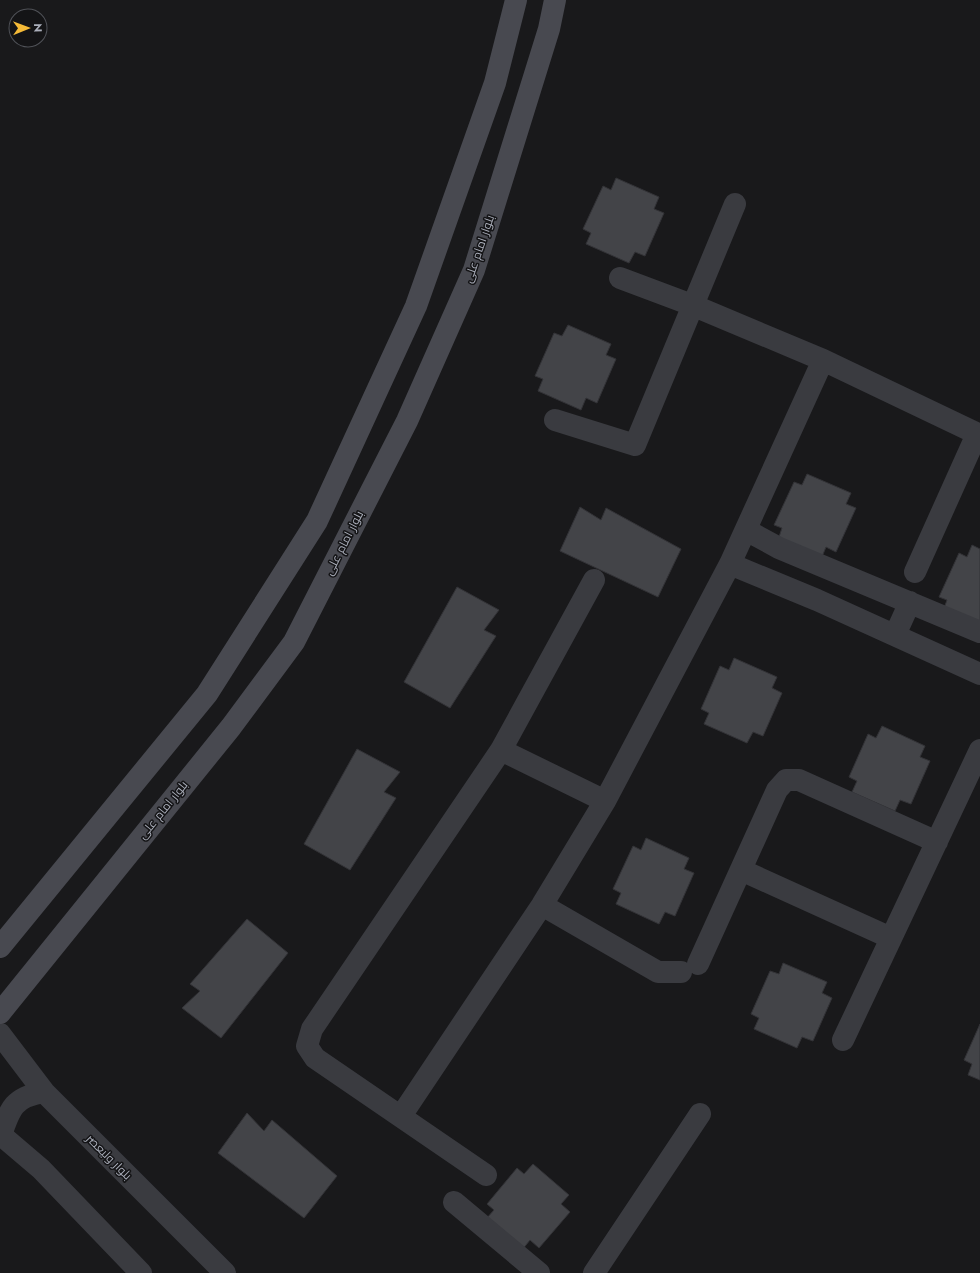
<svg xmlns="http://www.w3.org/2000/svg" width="980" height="1273" font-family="Jost,Cairo,sans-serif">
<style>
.building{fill:#434448;stroke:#333337}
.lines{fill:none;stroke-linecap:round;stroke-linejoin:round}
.minor{stroke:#3a3b40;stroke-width:22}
.tertiary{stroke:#3a3b40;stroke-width:22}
.secondary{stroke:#484950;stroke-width:22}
.labels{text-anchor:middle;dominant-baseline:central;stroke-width:3;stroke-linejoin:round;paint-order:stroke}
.street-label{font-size:12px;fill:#abafbb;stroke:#141416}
</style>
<rect width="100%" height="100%" fill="#19191b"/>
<path class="building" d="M616,178L659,197L654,209L664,213L645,256L635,252L629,263L586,244L591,233L583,229L603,186L611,190Z
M568,325L611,344L606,355L616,359L597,403L586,398L581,410L538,391L543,379L535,376L554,333L562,336Z
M807,474L851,493L846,504L856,508L836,552L826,547L821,559L778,540L782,528L774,525L794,482L802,485Z
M580,507L601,520L606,508L681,549L658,597L560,551Z
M972,545L980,549V628L943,611L947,600L939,597L959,553L967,557Z
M457,587L499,610L484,630L496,636L450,708L404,682Z
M734,658L777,677L772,688L782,693L763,736L753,732L747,743L704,724L709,713L701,709L720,666L729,670Z
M882,726L925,746L920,757L930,761L911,804L900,800L895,811L852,792L857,781L849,777L868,734L876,738Z
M357,749L400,772L384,792L396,798L350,870L304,844Z
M646,838L689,858L684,869L694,873L675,916L665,912L659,924L616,904L621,893L613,889L633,846L641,850Z
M247,919L288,953L221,1038L182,1008L200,991L190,984Z
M783,963L827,982L822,993L832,998L813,1041L802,1037L797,1048L754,1029L759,1018L751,1014L770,971L779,974Z
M980,1024V1080L968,1075L972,1064L964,1060Z
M247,1113L264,1131L272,1120L337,1176L304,1218L218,1153Z
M533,1164L569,1195L561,1204L570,1212L539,1248L530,1240L522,1250L486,1219L494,1210L487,1204L517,1168L524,1174Z"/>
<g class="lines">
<path class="minor" d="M620,278L692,305L823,360L980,435
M555,420L635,445L735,204
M746,530L779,548L980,632
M730,564L817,600L980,674
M915,572L977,434
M895,635L910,602
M501,750L605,801
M741,870L891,938
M542,905L658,972H681
M698,964L777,790L786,780H799L937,842
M843,1040L980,750
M401,1116L542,905L605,801L730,564L823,360
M486,1175L315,1058L307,1046L312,1029L501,750L594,580
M454,1202L539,1273
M594,1273L700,1114"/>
<path class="tertiary" d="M0,1034L44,1092L225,1273
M0,1134L41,1169L141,1273
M1,1135C10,1108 14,1097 44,1092"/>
<path class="secondary" d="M0,947L207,694L317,521L416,306L495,83L516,0
M0,1013L231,727L294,642L407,421L474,270L549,29L555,0"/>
</g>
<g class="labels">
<g class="street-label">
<text transform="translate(479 249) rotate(-71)">بلوار امام علی</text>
<text transform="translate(344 543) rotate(-63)">بلوار امام علی</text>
<text transform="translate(163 810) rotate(-51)">بلوار امام علی</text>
<text transform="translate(109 1157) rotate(45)">بلوار ولیعصر</text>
</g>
</g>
<g transform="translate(28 28) rotate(89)"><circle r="19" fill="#141416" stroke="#505258"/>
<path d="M0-3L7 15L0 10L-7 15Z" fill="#f5ba37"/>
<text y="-6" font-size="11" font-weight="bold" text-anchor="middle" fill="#abafbb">N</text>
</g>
</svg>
